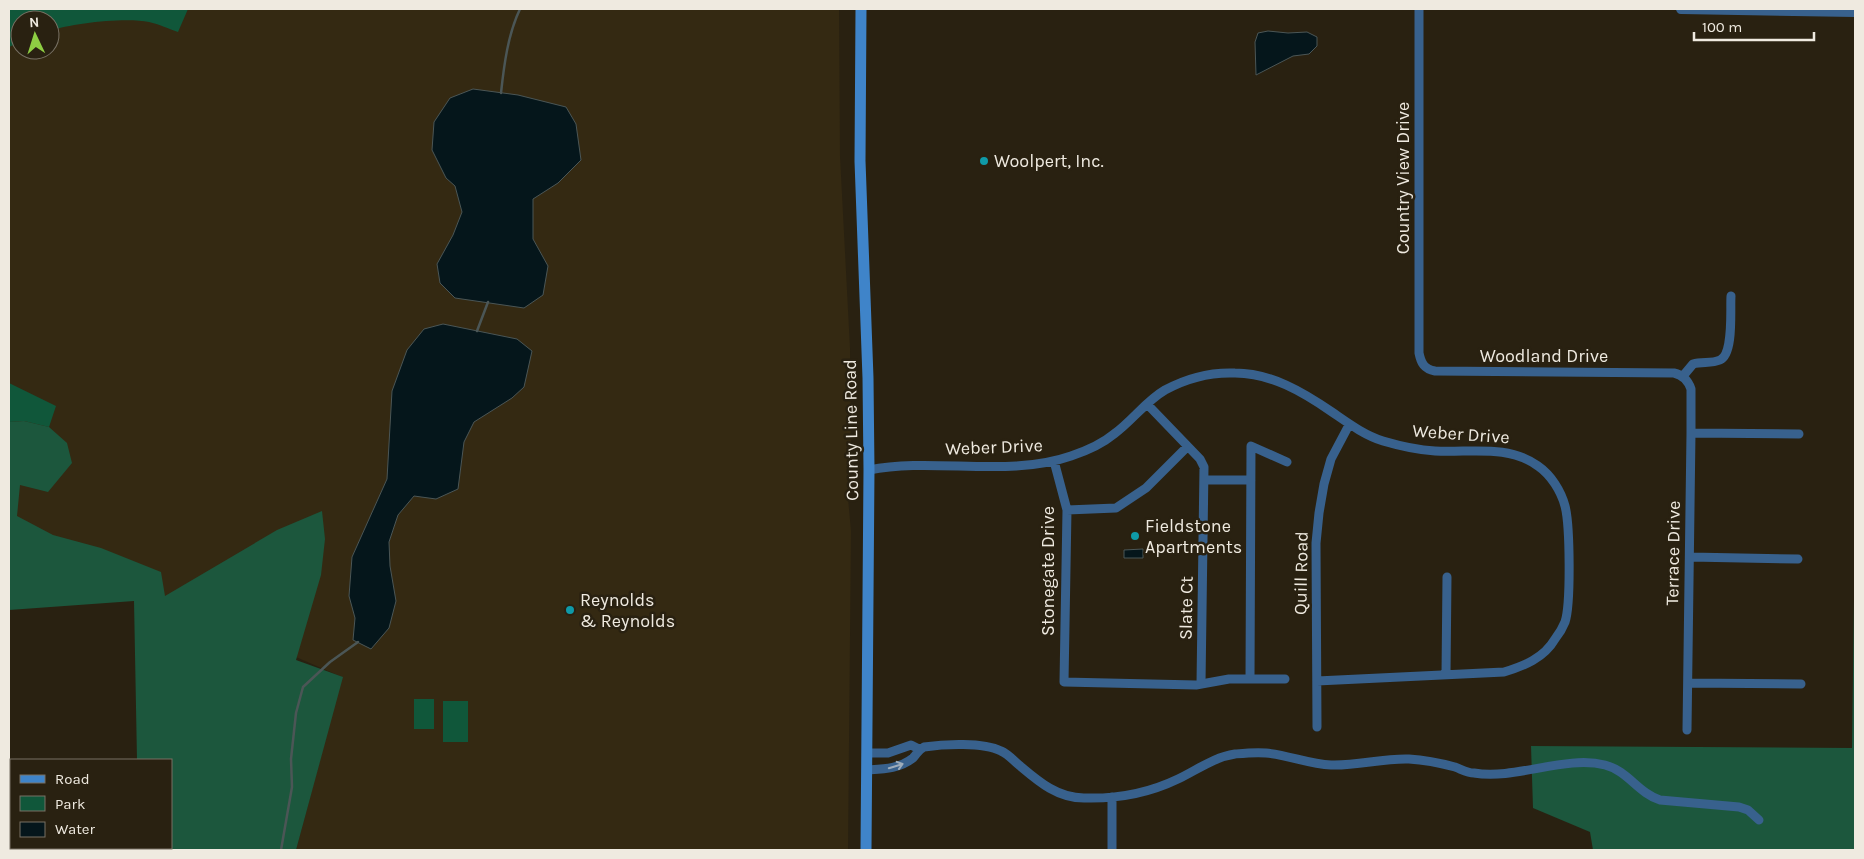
<svg xmlns="http://www.w3.org/2000/svg" width="1864" height="859" font-family="Karla,sans-serif">
<style>
.built{fill:#342912;fill-rule:evenodd}
.green{fill:#10573a}
.forest{fill:#1c573d}
.water{fill:#05161b;stroke:#4b5656}
.lines{fill:none;stroke-linecap:round;stroke-linejoin:round}
.stream{stroke:#4b5656;stroke-width:2.5}
.minor{stroke:#38618d;stroke-width:9}
.tertiary{stroke:#38618d;stroke-width:10}
.secondary{stroke:#3f84c9;stroke-width:11}
.oneway{stroke:#9dacbb}
.culture-dot{fill:#0f9aa8;stroke:#292111;stroke-width:2}
.labels{text-anchor:middle;dominant-baseline:central;stroke-width:5;stroke-linejoin:round;paint-order:stroke}
.poi-label{font-size:18px;fill:#efeae0;stroke:#292111;text-anchor:start}
.street-label{font-size:18px;fill:#efeae0;stroke:#292111}
</style>
<rect width="100%" height="100%" fill="#292111"/>
<path class="built" d="M9,9H839L840,156L850,348L851,451L849,456L848,498L851,531L848,850H296L342,677L9,532ZM20,20H50V50H20Z"/>
<path class="green" d="M9,9H188L178,32C169,29 159,24 149,22C127,17 71,23 50,31V20H20V42L9,47Z
M9,383L56,406L49,427L24,421L9,422Z
M414,699H434V729H414Z
M443,701H468V742H443Z"/>
<path class="forest" d="M24,421L49,427L67,443L72,463L48,492L20,485L17,516L53,535L101,548L161,572L165,596L277,530L322,511L325,539L321,575L296,660L343,677L296,850H138V848H171V760H137L134,601L9,610V422Z
M1855,525V850H1593L1590,832L1533,808L1531,746L1852,748Z"/>
<path class="water" d="M1268,31L1288,33L1307,32L1317,37V46L1309,54L1293,56L1256,75L1255,42L1258,33Z
M473,89L518,95L566,107L576,124L581,160L558,183L533,199V239L548,266L543,295L524,308L455,298L440,283L437,264L453,235L462,212L455,186L446,178L432,150L434,122L450,98Z
M443,324L517,339L532,351L524,387L512,398L474,422L464,442L458,489L436,499L414,496L398,515L389,542L390,566L396,601L389,628L371,649L353,640L355,618L349,596L352,557L387,479L392,391L407,350L424,329Z
M1143,549V558H1124V550Z"/>
<g class="lines">
<path class="stream" d="M501,93C504,65 508,34 520,9
M477,331L488,302
M281,850L292,787L291,759L296,713L303,687L330,662L358,642"/>
<path class="minor" d="M1419,9V353C1421,363 1424,369 1435,371L1674,373C1683,375 1688,380 1691,389V433L1687,730
M1683,376L1693,364C1702,361 1711,364 1720,360C1734,354 1730,310 1731,296
M1147,404L1200,459L1204,467L1201,684
M1691,433L1799,434
M1054,461L1067,510L1064,682L1196,685L1229,679H1285
M869,470C934,457 1008,478 1071,456C1086,451 1102,444 1114,434C1132,421 1146,401 1165,390C1187,378 1211,372 1235,373C1271,373 1303,392 1332,412C1348,423 1364,435 1383,441C1400,446 1417,450 1435,451C1470,453 1508,444 1538,466C1551,475 1561,491 1565,506C1570,525 1571,604 1565,622C1563,627 1559,634 1555,639C1544,658 1524,666 1504,672L1317,681
M1204,480H1251
M1067,510L1116,508L1146,488L1187,447
M1690,557L1798,559
M1446,674L1447,577
M1250,679L1251,446L1287,462
M1688,683L1801,684
M1317,727L1316,543L1319,513L1324,484L1331,459L1349,425
M867,753H888L911,745L919,749
M867,770C883,769 899,769 913,758C917,754 918,750 924,747C944,744 983,742 1001,751C1008,754 1013,760 1019,765C1038,781 1057,798 1084,798C1116,799 1149,793 1178,779C1197,770 1214,757 1235,754C1246,753 1256,752 1266,753C1288,755 1309,764 1331,765C1357,766 1383,758 1409,759C1425,760 1440,763 1455,767C1461,769 1467,773 1474,773C1516,780 1565,755 1605,765C1628,771 1638,793 1660,800L1739,807L1748,810L1759,820
M1112,797V850"/>
<path class="tertiary" d="M1681,9L1855,12"/>
<path class="secondary" d="M861,9L860,161L868,378L869,470L866,850"/>
</g>
<defs><path id="oneway-shaft" d="M-6 0H5M1.5-3L5.5 0L1.5 3" fill="none" stroke-width="1.6" stroke-linecap="round" stroke-linejoin="round" transform="scale(1.25)"/></defs>
<use class="oneway" href="#oneway-shaft" transform="translate(896 766) rotate(-17)"/>
<g class="culture-dot">
<circle cx="984" cy="161" r="5"/>
<circle cx="1135" cy="536" r="5"/>
<circle cx="570" cy="610" r="5"/>
</g>
<g class="labels">
<g class="poi-label">
<text x="994" y="161">Woolpert, Inc.</text>
<text x="1145" y="526">Fieldstone<tspan x="1145" dy="21">Apartments</tspan></text>
<text x="580" y="600">Reynolds<tspan x="580" dy="21">&amp; Reynolds</tspan></text>
</g>
<g class="street-label">
<text transform="translate(1403 178) rotate(-90)">Country View Drive</text>
<text x="1544" y="356">Woodland Drive</text>
<text transform="translate(851 430) rotate(-91)">County Line Road</text>
<text transform="translate(1461 434) rotate(4)">Weber Drive</text>
<text transform="translate(994 447) rotate(-2)">Weber Drive</text>
<text transform="translate(1673 553) rotate(-89)">Terrace Drive</text>
<text transform="translate(1048 571) rotate(-90)">Stonegate Drive</text>
<text transform="translate(1301 573) rotate(-89)">Quill Road</text>
<text transform="translate(1186 608) rotate(-89)">Slate Ct</text>
</g>
</g>
<rect width="1864" height="859" fill="none" stroke="#efeae0" stroke-width="20"/>
<rect x="10" y="759" width="162" height="90" fill="#292111" stroke="#787164"/>
<rect x="20" y="775" width="25" height="8" fill="#3f84c9" stroke="#787164"/>
<text x="55" y="784" font-size="15" fill="#efeae0">Road</text>
<rect x="20" y="796" width="25" height="15" fill="#10573a" stroke="#787164"/>
<text x="55" y="809" font-size="15" fill="#efeae0">Park</text>
<rect x="20" y="822" width="25" height="15" fill="#05161b" stroke="#787164"/>
<text x="55" y="834" font-size="15" fill="#efeae0">Water</text>
<g transform="translate(35 35) rotate(356)"><circle r="24" fill="#292111" stroke="#787164"/>
<path d="M0-4L9 19L0 12L-9 19Z" fill="#8ece43"/>
<text y="-8" font-size="14" font-weight="bold" text-anchor="middle" fill="#efeae0">N</text>
</g>
<path d="M1694 32v8h120v-8" fill="none" stroke="#efeae0" stroke-width="2.5"/>
<text x="1702" y="32" font-size="15" fill="#efeae0" stroke="#292111" stroke-width="4" paint-order="stroke">100 m</text>
</svg>
